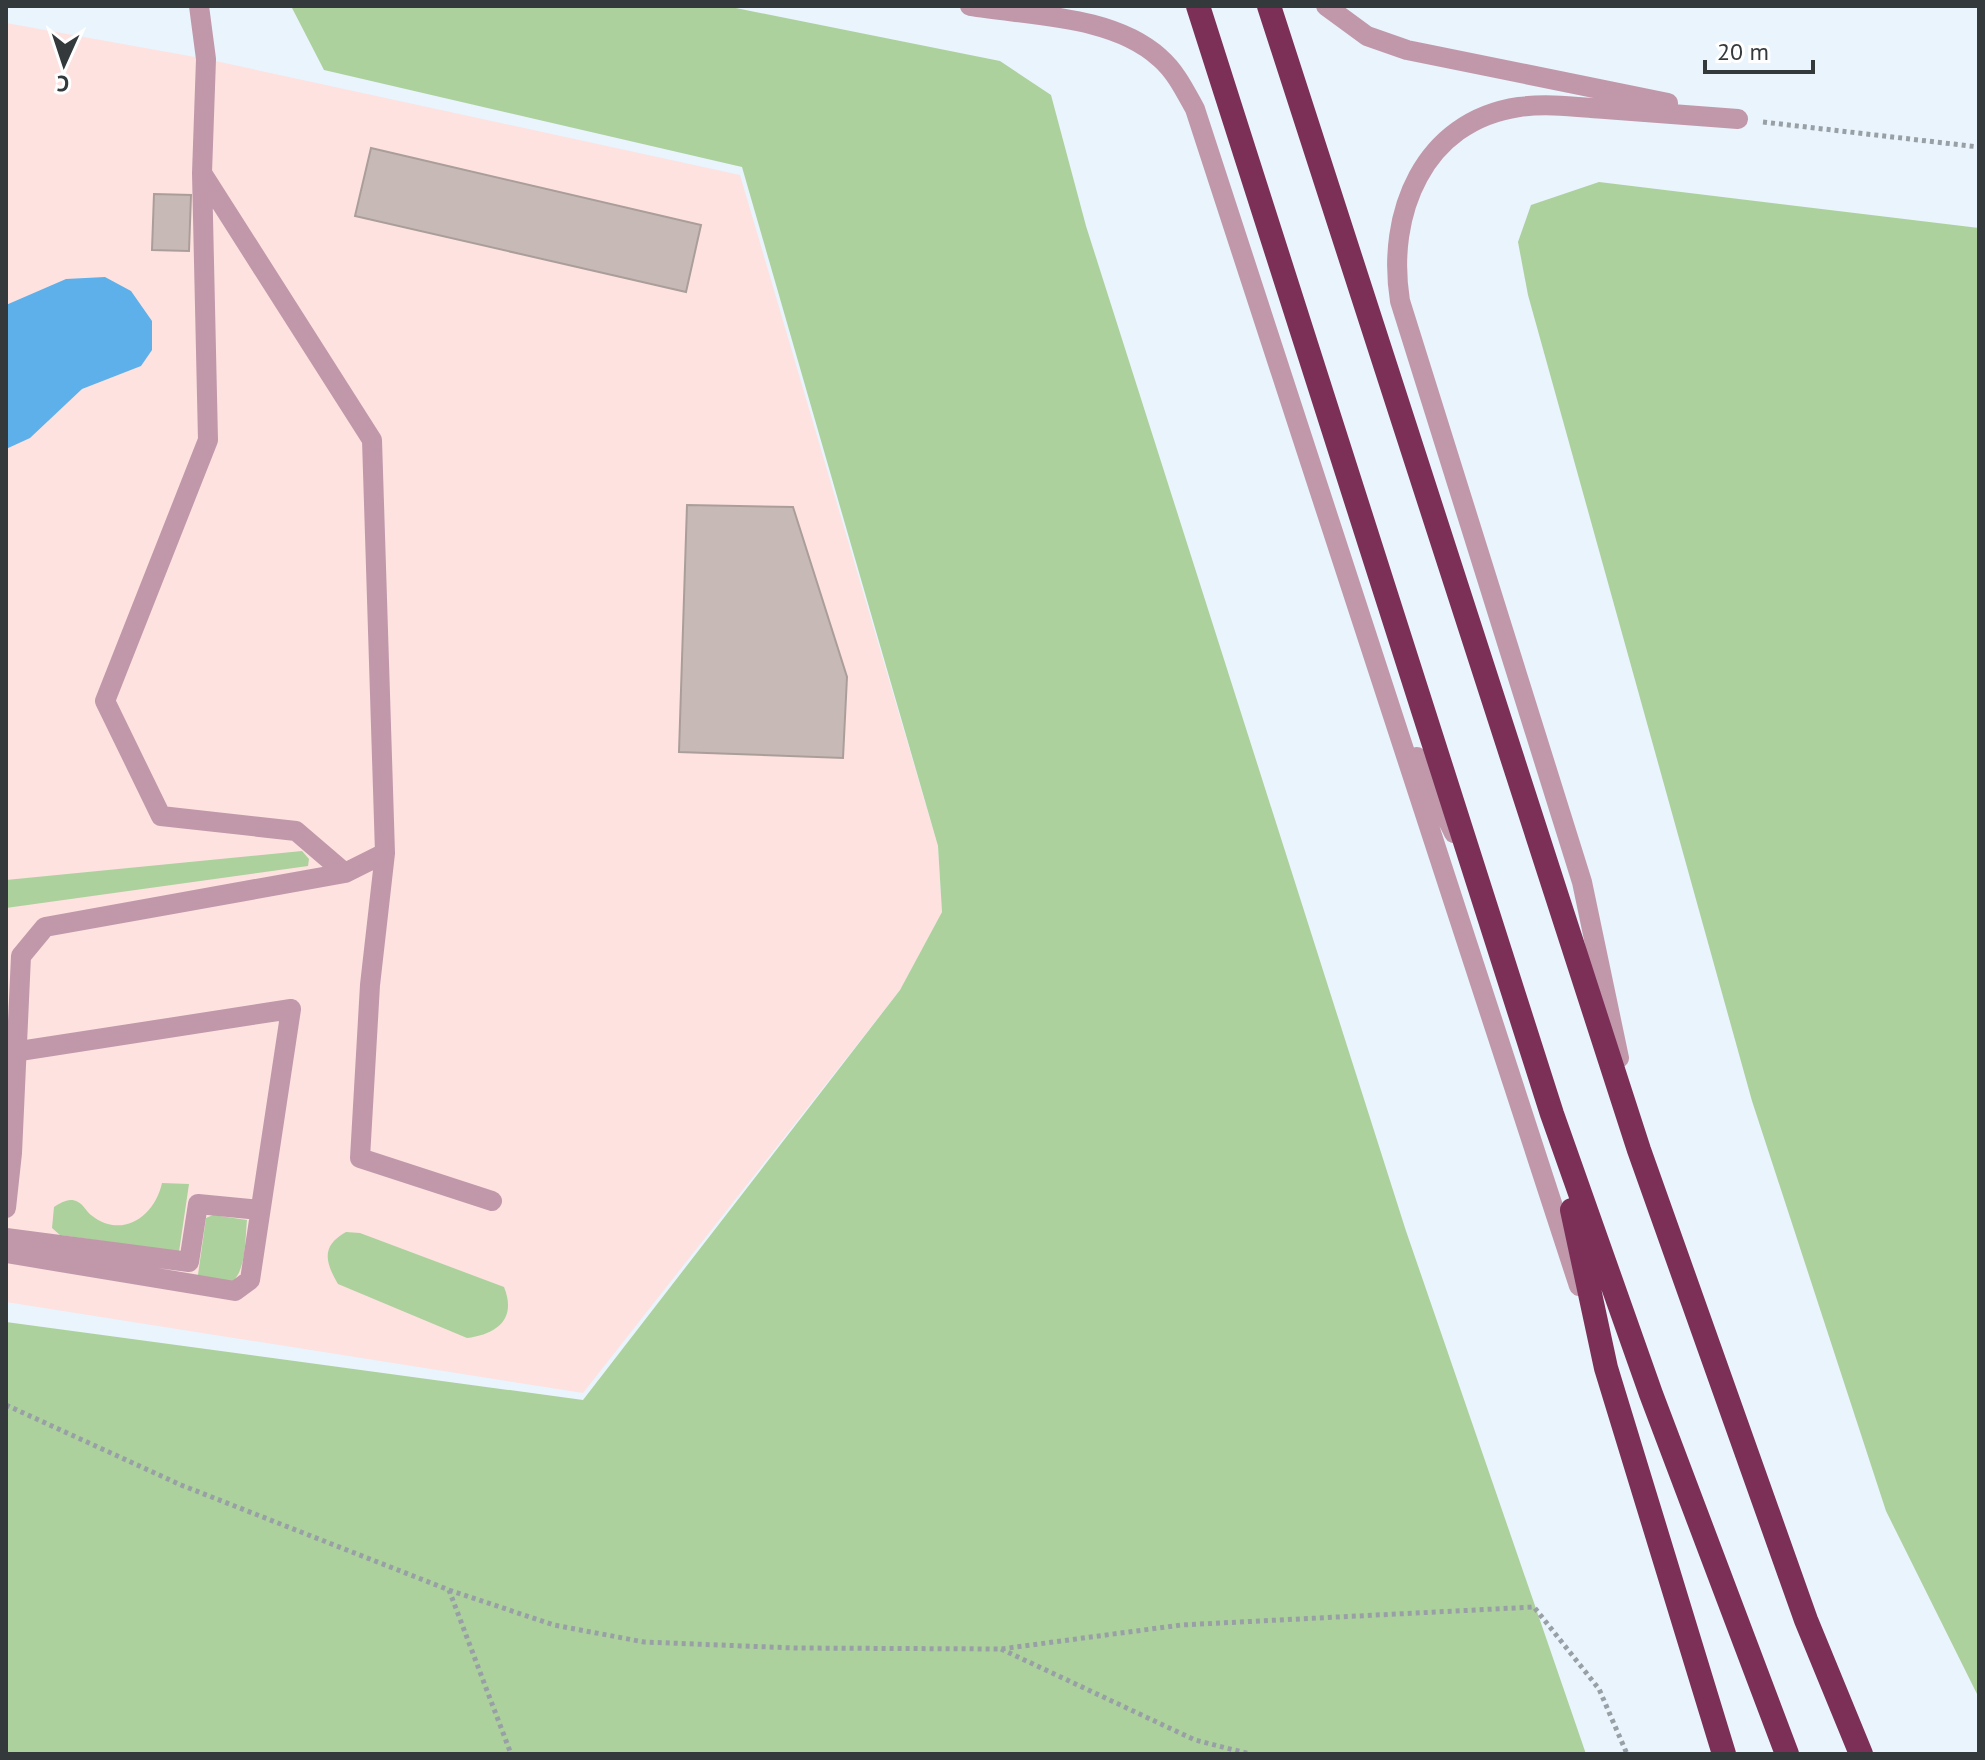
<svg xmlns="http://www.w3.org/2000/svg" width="1985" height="1760" font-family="'PT Sans',sans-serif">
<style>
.industrial{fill:#fde2e0}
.green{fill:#acd19d}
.water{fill:#5db0e9}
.building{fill:#c7bab6;stroke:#ab9e9a;stroke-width:2}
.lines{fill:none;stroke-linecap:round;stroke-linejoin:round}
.path{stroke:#98a0a6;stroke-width:5;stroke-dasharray:4 4;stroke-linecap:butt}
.minor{stroke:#c098aa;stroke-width:20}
.highway{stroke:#7c3058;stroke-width:24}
</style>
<rect width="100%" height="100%" fill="#e9f4fd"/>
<path class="industrial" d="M6,23L206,59L740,175L938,846L942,912L900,990L583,1393L6,1302Z"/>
<path class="green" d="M291,6H726L1000,61L1051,95L1086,226L1406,1231L1586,1754H6V1322L583,1400L900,990L942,912L938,846L742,167L324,70Z
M1599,182L1979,228V1698L1886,1511L1752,1101L1528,295L1518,242L1531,205Z
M302,851L309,859L308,866L6,908V880Z
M162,1183L189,1184L179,1252L60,1235L52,1228L54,1207C61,1203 69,1197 78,1202C84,1205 86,1211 91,1215C122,1240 155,1216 162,1183Z
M213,1215L247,1220C245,1238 247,1282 224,1285C216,1286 205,1283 197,1282L206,1218Z
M346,1232L360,1233L504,1287C517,1319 497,1334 467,1338L338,1284C325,1262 321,1246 346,1232Z"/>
<path class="water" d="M105,277L131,291L152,321V350L141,366L82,389L30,438L6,449V305L66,279Z"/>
<path class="building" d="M371,148L701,225L686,292L355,216Z
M154,194L191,195L189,251L152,250Z
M687,505L793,507L847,677L843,758L679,752Z"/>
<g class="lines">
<path class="path" d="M1763,122L1979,147
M6,1405L181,1485L449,1590L511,1754
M449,1590L554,1625L644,1642L794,1648L1001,1649L1181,1625L1534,1607L1599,1689L1627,1754
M1001,1649L1195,1740L1250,1754"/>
<path class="minor" d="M970,6C1030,16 1113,15 1160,58C1176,72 1185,91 1195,109L1579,1286
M1326,6L1367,36L1407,50L1668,103
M202,173L372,440L385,853L370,985L360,1158L492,1201
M1417,757L1454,833
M345,873L385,853
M1619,1058L1582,882L1400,301C1386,214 1423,121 1519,107C1547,103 1577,107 1605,109C1649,112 1694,116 1738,119
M6,1208L12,1153L21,956L45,927L345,873L296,831L161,816L105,701L208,440L202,173L206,59L199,6
M6,1238L189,1262L198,1204L260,1210
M6,1253L235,1291L250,1280L291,1009L7,1053"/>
<path class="highway" d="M1198,6L1552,1114L1651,1394L1787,1754
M1269,6L1639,1150L1806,1620L1861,1754
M1572,1210L1606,1368L1724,1754"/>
</g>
<rect width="1985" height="1760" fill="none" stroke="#34393c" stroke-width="16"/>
<g transform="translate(64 64) rotate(183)" stroke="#ffffff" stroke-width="6" paint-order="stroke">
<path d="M0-6L14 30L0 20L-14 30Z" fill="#34393c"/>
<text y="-12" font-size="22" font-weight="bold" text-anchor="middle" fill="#34393c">С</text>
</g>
<path d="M1705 60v12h108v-12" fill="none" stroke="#34393c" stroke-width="4"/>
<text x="1717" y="60" font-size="24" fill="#34393c" stroke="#ffffff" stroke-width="6" paint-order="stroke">20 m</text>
</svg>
